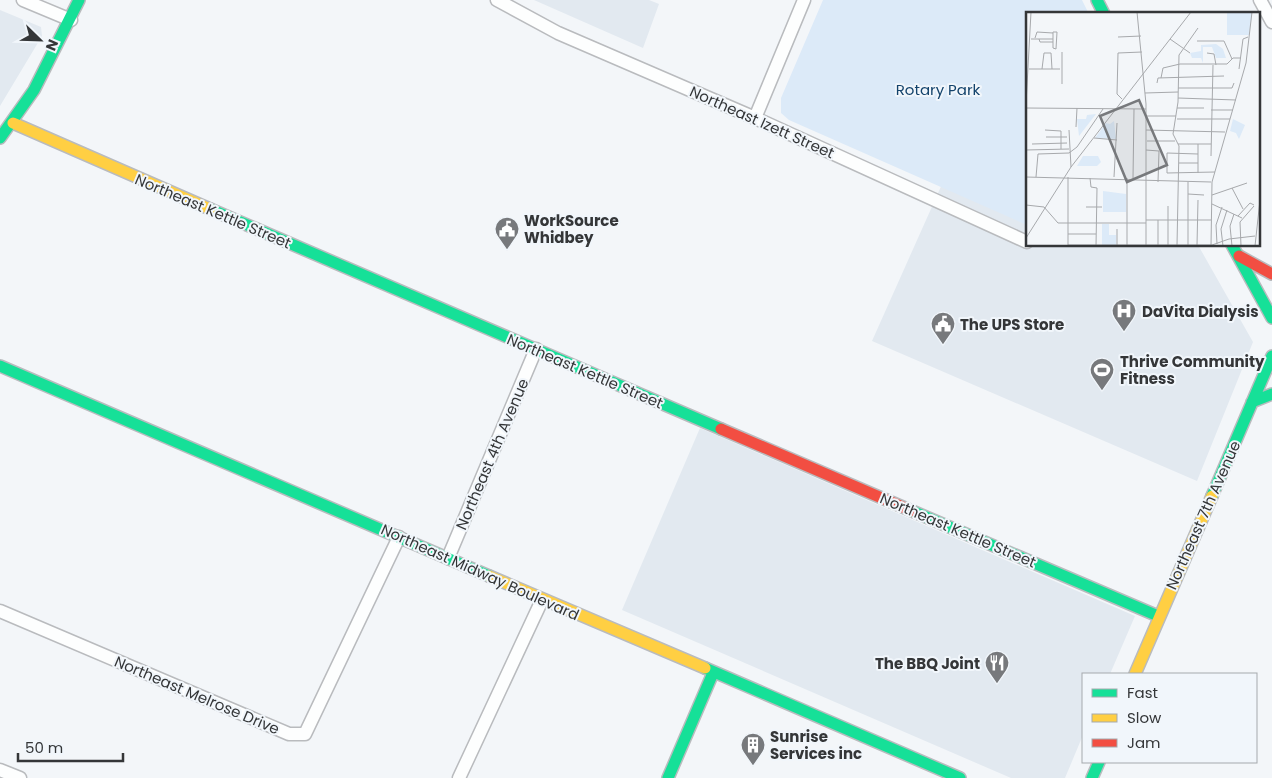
<svg xmlns="http://www.w3.org/2000/svg" width="1272" height="778" font-family="Poppins,sans-serif">
<style>
.built{fill:#e2e9f0}
.green{fill:#dceaf8}
.lines{fill:none;stroke-linecap:round;stroke-linejoin:round}
.street-casing{stroke:#b9bbbe;stroke-width:15}
.fast-casing{stroke:#b9bbbe;stroke-width:14}
.slow-casing{stroke:#b9bbbe;stroke-width:14}
.jam-casing{stroke:#b9bbbe;stroke-width:14}
.street{stroke:#fdfefe;stroke-width:12}
.fast{stroke:#16e098;stroke-width:11}
.slow{stroke:#ffcf43;stroke-width:11}
.jam{stroke:#f24e42;stroke-width:11}
.labels{text-anchor:middle;dominant-baseline:central;stroke-width:4;stroke-linejoin:round;paint-order:stroke}
.park-label{font-size:15px;fill:#13436c;stroke:#f1f6fb}
.street-label{font-size:15px;fill:#343638;stroke:#f1f6fb}
.poi-label{font-size:15px;font-weight:bold;fill:#343638;stroke:#f1f6fb;text-anchor:start}
.inset-road{fill:none;stroke:#a7a9ac;stroke-width:1}
.view{fill:#77797c;fill-opacity:0.15;stroke:#77797c;stroke-width:2.5}
.inset-edge{fill:none;stroke:#343638;stroke-width:2.5}
</style>
<rect width="100%" height="100%" fill="#f3f6f9"/>
<path class="built" d="M534,0H649L659,4L643,48Z
M0,10L41,27L42,36L0,106Z
M943,182L1027,218V245H1198L1253,342L1197,481L872,341Z
M700,428L1135,616L1110,674H1083V735L1065,778H1011L622,610Z"/>
<path class="green" d="M823,0H1082L1089,14H1027V225L789,120L781,113V98Z"/>
<g class="lines">
<defs>
<path id="street" d="M23,0L71,20
M497,0L558,33L755,118L1027,242
M1260,0L1272,22
M755,118L804,0
M448,558L536,349
M0,611L289,734H305L399,537
M0,770L20,778
M459,778L542,600"/>
<path id="fast" d="M1097,0L1104,14
M0,138L34,90L79,0
M210,209L721,429
M1232,245L1272,318
M0,366L489,576
M1252,402L1272,394
M1212,496L1272,356
M912,511L1158,616
M705,668L960,778
M668,778L713,673
M1092,778L1099,762"/>
<path id="slow" d="M13,123L210,209
M489,576L705,668
M1135,674L1212,496"/>
<path id="jam" d="M1239,256L1272,274
M721,429L912,511"/>
</defs>
<use href="#street" class="street-casing"/>
<use href="#fast" class="fast-casing"/>
<use href="#slow" class="slow-casing"/>
<use href="#jam" class="jam-casing"/>
<use href="#street" class="street"/>
<use href="#fast" class="fast"/>
<use href="#slow" class="slow"/>
<use href="#jam" class="jam"/>
</g>
<defs>
<symbol id="civic-pin" viewBox="-11 -11 22 30"><path d="M0 17L-7.5 6A9.5 9.5 0 1 1 7.5 6Z" fill="#77797c" stroke="#f1f6fb"/><path d="M-.6-6.5H3V-4.5H.6V-3L4-1V1h2V6H-6V1h2V-1L-.6-3ZM-1.2 2.5V6h2.4V2.5Z" fill="#fff"/></symbol>
<symbol id="hospital-pin" viewBox="-11 -11 22 30"><path d="M0 17L-7.5 6A9.5 9.5 0 1 1 7.5 6Z" fill="#77797c" stroke="#f1f6fb"/><path d="M-5-5h3v3.5h4V-5h3V5h-3V1.5h-4V5h-3Z" fill="#fff"/></symbol>
<symbol id="stadium-pin" viewBox="-11 -11 22 30"><path d="M0 17L-7.5 6A9.5 9.5 0 1 1 7.5 6Z" fill="#77797c" stroke="#f1f6fb"/><path d="M0-5a6.5 5 0 1 0 0 10a6.5 5 0 1 0 0-10ZM-3.5-1.8h7v3.6h-7Z" fill="#fff"/></symbol>
<symbol id="restaurant-pin" viewBox="-11 -11 22 30"><path d="M0 17L-7.5 6A9.5 9.5 0 1 1 7.5 6Z" fill="#77797c" stroke="#f1f6fb"/><path d="M-5-6h1v4h1v-4h1v4h1v-4h1v5L-1.5 .5V6h-2V.5L-5-1ZM5-6V6H3V1.5H1.5Q1.5-4 5-6Z" fill="#fff"/></symbol>
<symbol id="building-pin" viewBox="-11 -11 22 30"><path d="M0 17L-7.5 6A9.5 9.5 0 1 1 7.5 6Z" fill="#77797c" stroke="#f1f6fb"/><path d="M-4-6H4V6H1V3H-1V6H-4ZM-2.5-4.3h1.7v1.8h-1.7ZM.8-4.3h1.7v1.8H.8ZM-2.5-1h1.7V.8h-1.7ZM.8-1h1.7V.8H.8Z" fill="#fff"/></symbol>
</defs>
<g fill-rule="evenodd">
<use href="#civic-pin" x="493" y="215" width="28" height="38"/>
<use href="#hospital-pin" x="1110" y="297" width="28" height="38"/>
<use href="#civic-pin" x="929" y="310" width="28" height="38"/>
<use href="#stadium-pin" x="1088" y="356" width="28" height="38"/>
<use href="#restaurant-pin" x="983" y="649" width="28" height="38"/>
<use href="#building-pin" x="739" y="731" width="28" height="38"/>
</g>
<g class="labels">
<g class="park-label">
<text x="938" y="89">Rotary Park</text>
</g>
<g class="street-label">
<text transform="translate(762 122) rotate(24)">Northeast Izett Street</text>
<text transform="translate(213 211) rotate(23)">Northeast Kettle Street</text>
<text transform="translate(585 371) rotate(23)">Northeast Kettle Street</text>
<text transform="translate(492 454) rotate(-67)">Northeast 4th Avenue</text>
<text transform="translate(1203 515) rotate(-66)">Northeast 7th Avenue</text>
<text transform="translate(958 530) rotate(23)">Northeast Kettle Street</text>
<text transform="translate(480 572) rotate(24)">Northeast Midway Boulevard</text>
<text transform="translate(197 695) rotate(23)">Northeast Melrose Drive</text>
</g>
<g class="poi-label">
<text x="524" y="220">WorkSource<tspan x="524" dy="17">Whidbey</tspan></text>
<text x="1142" y="311">DaVita Dialysis</text>
<text x="960" y="324">The UPS Store</text>
<text x="1120" y="361">Thrive Community<tspan x="1120" dy="17">Fitness</tspan></text>
<text x="980" y="663" text-anchor="end">The BBQ Joint</text>
<text x="770" y="736">Sunrise<tspan x="770" dy="17">Services inc</tspan></text>
</g>
</g>
<g transform="translate(1026 12)">
<rect width="234" height="234" fill="#f3f6f9"/>
<path d="M201,1H226L223,23H201ZM190,32L197,37L200,46H190L186,35H177V51L175,46H166L164,41L175,39V33ZM70,102L53,124L51,107H60L61,103ZM207,107L219,113L213,127L210,121L204,119ZM88,109L90,127L69,126L80,111L84,112ZM57,144H72L75,150L71,154H51ZM77,179L100,182V200H77ZM76,212H83V223H90V233H76Z" fill="#dceaf8"/>
<path class="inset-road" d="M111,0L120,92V234M92,25L115,24M9,26L11,20L27,21M5,27H27V20H31L30,37L27,36V27M13,27L14,30H27M144,27L164,41M171,29H198L206,47M36,40V72M181,41L188,42L190,53M3,57H34M16,57L18,41H25L26,57M213,57L217,27L222,25M135,66L137,56L154,52H201L207,46H215M131,71L132,66L198,64M152,76H206L208,71M119,81L152,80M152,86L210,88M96,87L91,82L92,41L116,40M0,92L5,0M0,96L120,97M151,96H178M185,98H207M120,104H150M151,107H204M50,115L51,96M19,118L35,119V137M43,118L45,155M120,118L199,120M20,125H41M68,126L91,128M121,129H149M6,132L41,131M152,132H185M0,138L43,137M120,138L133,139L132,170M43,141L51,135L77,97M172,142L141,141V161L189,160M185,144L187,53M153,151H172M172,161V132M0,165L185,170M10,165L12,142L43,141M88,165L91,111M64,166L65,175L71,176M101,166V234M107,166L108,97M206,176L217,197M162,182L178,183M186,183L221,171M186,192L216,206M0,193L18,195L32,211H120M60,195H76M212,204L224,191L228,193M120,208H185M42,222H70M0,226L45,155L165,0M191,232L190,213L196,195M42,233H186L203,227L229,224M91,233V217M142,233V194M151,233L153,134L147,122L152,90L153,43L172,16M171,233L172,188M42,234V165M70,234L71,176M132,234V208M162,234V170M185,234L186,170L220,51L226,0M197,234L195,217L201,198M206,234L204,214L208,202M215,234L214,210L228,194M229,234L234,188"/>
<path class="view" d="M113,88L141,153L101,170L74,104Z"/>
<rect width="234" height="234" class="inset-edge"/>
</g>
<rect x="1082" y="673" width="175" height="90" fill="#f1f6fb" stroke="#a5a9ad"/>
<rect x="1092" y="689" width="25" height="8" fill="#16e098" stroke="#a5a9ad"/>
<text x="1127" y="698" font-size="15" fill="#343638">Fast</text>
<rect x="1092" y="714" width="25" height="8" fill="#ffcf43" stroke="#a5a9ad"/>
<text x="1127" y="723" font-size="15" fill="#343638">Slow</text>
<rect x="1092" y="739" width="25" height="8" fill="#f24e42" stroke="#a5a9ad"/>
<text x="1127" y="748" font-size="15" fill="#343638">Jam</text>
<g transform="translate(40 40) rotate(113)" stroke="#f1f6fb" stroke-width="4" paint-order="stroke">
<path d="M0-4L9 19L0 12L-9 19Z" fill="#343638"/>
<text y="-8" font-size="14" font-weight="bold" text-anchor="middle" fill="#343638">N</text>
</g>
<path d="M18 753v8h105v-8" fill="none" stroke="#343638" stroke-width="2.5"/>
<text x="25" y="753" font-size="15" fill="#343638" stroke="#f1f6fb" stroke-width="4" paint-order="stroke">50 m</text>
</svg>
